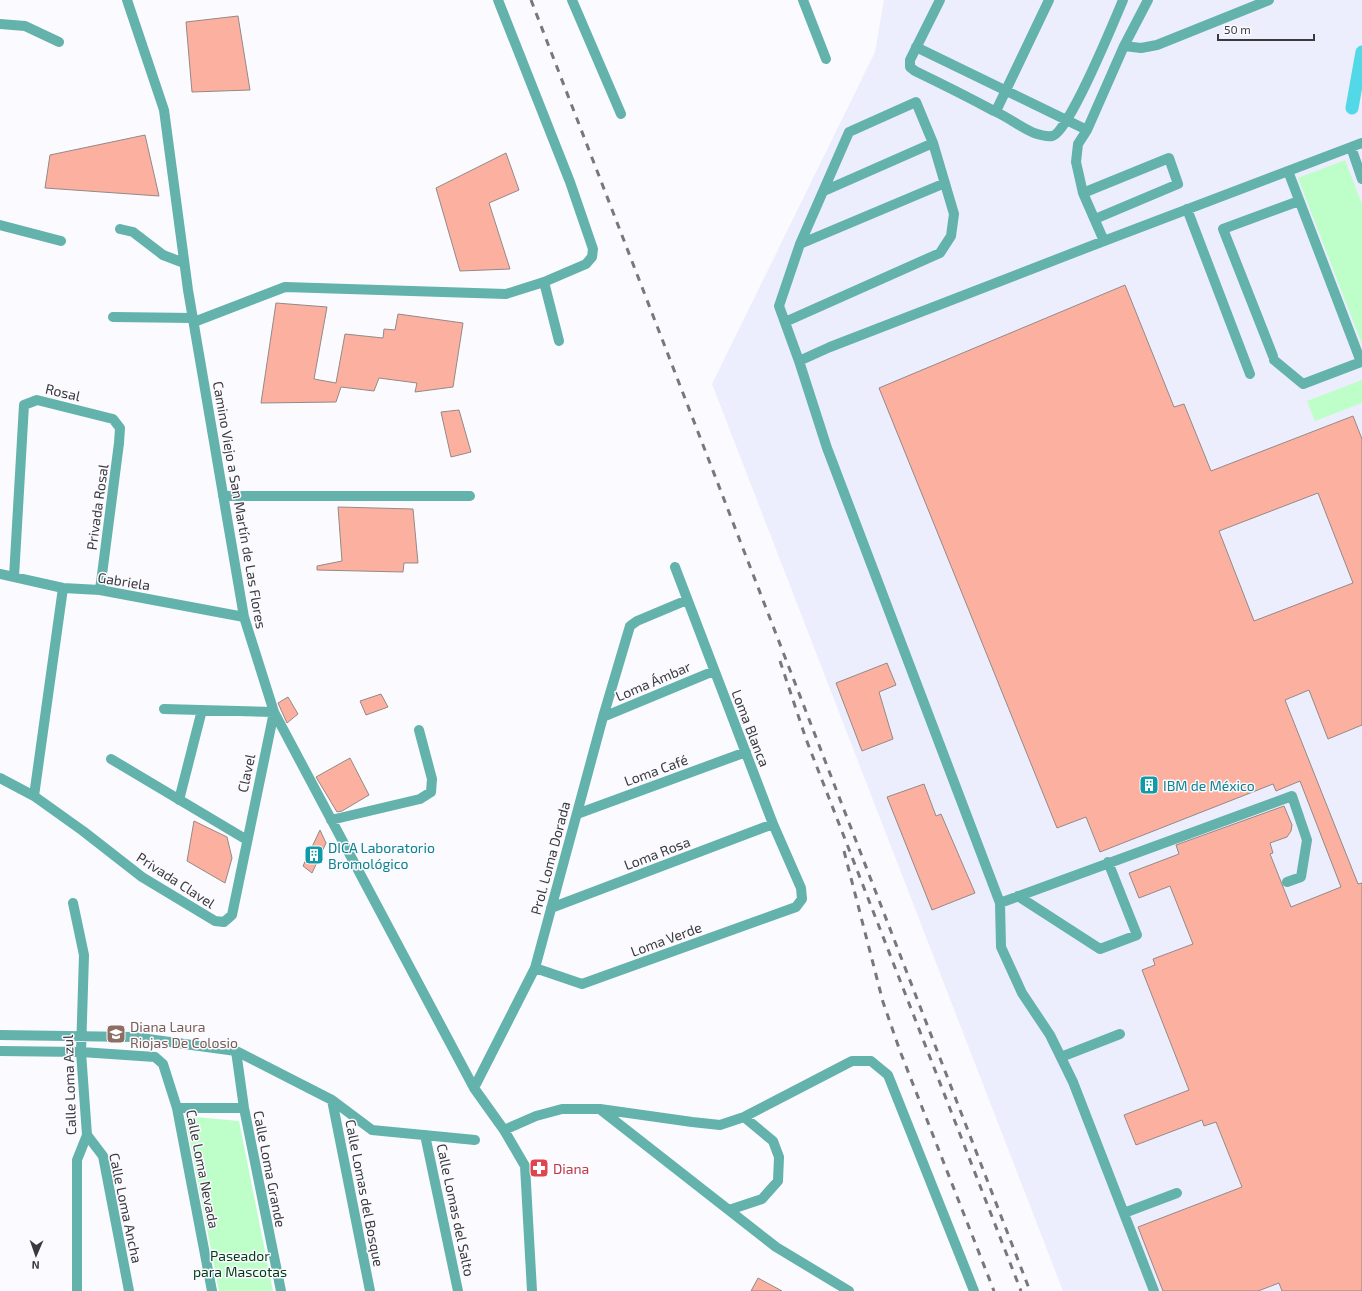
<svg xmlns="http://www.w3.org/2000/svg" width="1362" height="1291" font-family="'Exo 2',sans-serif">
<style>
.built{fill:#edeefd}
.green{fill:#befec9}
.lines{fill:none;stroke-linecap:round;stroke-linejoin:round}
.canal{stroke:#53d8e7;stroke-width:13}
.building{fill:#fcb0a0;stroke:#948987;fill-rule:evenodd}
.minor{stroke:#63b2ac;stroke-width:10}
.rail{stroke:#77777c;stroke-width:3;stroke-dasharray:7 7;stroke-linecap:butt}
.labels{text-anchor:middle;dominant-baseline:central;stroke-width:3;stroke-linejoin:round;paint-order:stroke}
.street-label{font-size:14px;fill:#3a3a3e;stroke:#fafaff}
.culture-label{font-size:14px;fill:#0d838f;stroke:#fafaff;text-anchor:start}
.education-label{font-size:14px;fill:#785e54;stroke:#fafaff;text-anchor:start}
.health-label{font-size:14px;fill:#be3a42;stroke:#fafaff;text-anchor:start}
.park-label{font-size:14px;fill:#003a14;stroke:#fafaff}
</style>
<rect width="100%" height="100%" fill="#fafaff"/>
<path class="built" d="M884,0H1362V1291H1063L712,384L875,52Z"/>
<path class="green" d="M1345,160L1362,204V344L1298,178Z
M1362,380V403L1315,421L1307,401Z
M185,1116L239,1121L273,1291H219Z"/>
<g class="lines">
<path class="canal" d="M1352,108L1362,52"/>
</g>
<path class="building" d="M238,16L250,90L192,92L186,22Z
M145,135L159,196L45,188L50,155Z
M506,153L519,190L489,203L510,269L460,271L436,188Z
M1125,285L1174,407L1184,404L1211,471L1353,416L1362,439V725L1328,739L1309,690L1285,700L1358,884L1362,883V1291H1282L1279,1283L1258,1291H1163L1138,1227L1242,1187L1216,1122L1204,1126L1202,1120L1136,1145L1124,1115L1189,1090L1142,970L1155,965L1153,959L1193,944L1170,886L1139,898L1129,873L1179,854L1176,845L1284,806L1292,825L1291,831L1287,837L1270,843L1273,853L1270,854L1291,907L1341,887L1300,781L1276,791L1273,784L1100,852L1086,817L1057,828L879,388ZM1318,493L1353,583L1254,621L1219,531Z
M276,303L327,307L314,379L336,383L345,334L383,338L384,329L395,330L398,314L463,323L453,387L415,392L417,383L379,378L374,391L341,387L336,402L261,403Z
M459,410L471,452L451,457L441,412Z
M338,507L413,509L418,563H404L403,572L317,570V566L342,561Z
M887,663L896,685L879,692L893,739L862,751L836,683Z
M381,694L388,707L366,715L360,701Z
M288,697L298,714L287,723L278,703Z
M350,758L369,795L342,811L337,812L316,777Z
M924,784L936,816L941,814L975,893L932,910L887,797Z
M194,821L227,837L232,858L225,883L187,861Z
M320,830L326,843L312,873L303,866Z
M758,1278L782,1291H751Z"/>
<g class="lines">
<path class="minor" d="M127,0L164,110L188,290L244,617L274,712L474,1088L504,1130L525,1166L532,1291
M572,0L621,114
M803,0L826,59
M940,0L910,60V67L915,71C942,84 968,97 994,111C1008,117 1020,127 1034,133C1040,135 1047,137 1052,136C1068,134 1115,19 1123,0
M0,24L25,26L59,42
M1124,46L1141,48L1157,45L1269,0
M916,47L1087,130
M996,111L1049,0
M1351,147L1362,179
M824,191L933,143
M1083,193L1169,158L1178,184L1095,219
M1187,209L1250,374
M0,225L61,241
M120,229L133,232L163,255L184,263
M1104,241L1083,193L1076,162L1078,144L1087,130L1124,46L1148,0
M800,244L945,183
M544,282L559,341
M113,317L193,318
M194,322L285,287L506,294L544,282L586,264L592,257L593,249L570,182L498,0
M785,322L940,253L951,236L954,214L933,143L916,102L849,132L800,244L779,306L799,361
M1273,356L1223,229L1299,201
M1274,360L1303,384L1361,362L1288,171
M223,496H470
M0,574L63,588L100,590L244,617
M14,577L24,405L37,400L113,419L120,428L119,443L100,590
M603,717L714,671
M111,759L247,840
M0,778L34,796L83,831L142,877L215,921L224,922L232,915L274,712L164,709
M34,796L63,588
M179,800L202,710
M577,814L746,752
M331,820L420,799L431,792L432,779L419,730
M1018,896L1100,949L1137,935L1108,862
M73,903L84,955L81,1052L87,1135L77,1160V1291
M1000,903L1292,796L1307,840L1301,877L1287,882
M551,908L773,824
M535,968L582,984L796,907L802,899L801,888L773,824L675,567
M0,1035L133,1037L236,1051L332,1100L372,1130L475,1140
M0,1051L81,1052L155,1057L163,1064L177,1108L212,1291
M236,1051L244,1108L281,1291
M1061,1057L1120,1034
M474,1088L535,968L603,717L630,626L637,621L687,600
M332,1100L370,1291
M177,1108H244
M601,1110L776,1247L849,1291
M504,1130L536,1116L562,1109H600L692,1122L720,1125L744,1117L852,1061H871L888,1075L974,1291
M87,1135L103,1156L129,1291
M425,1135L458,1291
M729,1210L762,1199L778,1181L779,1157L773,1141L744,1117
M1124,1213L1177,1193
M1154,1291L1073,1082L1050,1035L1022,993L1001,947L1000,903L827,448L799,361L830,347L1104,241L1362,143"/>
<path class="rail" d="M531,0L1030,1291
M780,661L806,739L1021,1291
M844,851L883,1002L900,1051L994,1291"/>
</g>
<defs>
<symbol id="building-square" viewBox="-11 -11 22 22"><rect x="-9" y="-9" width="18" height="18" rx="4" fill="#0f9aa8" stroke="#fafaff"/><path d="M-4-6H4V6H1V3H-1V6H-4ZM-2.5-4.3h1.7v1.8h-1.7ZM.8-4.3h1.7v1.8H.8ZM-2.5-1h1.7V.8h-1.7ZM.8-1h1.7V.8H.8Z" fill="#fff"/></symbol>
<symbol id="school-square" viewBox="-11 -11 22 22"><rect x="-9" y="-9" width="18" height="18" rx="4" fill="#8d6e63" stroke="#fafaff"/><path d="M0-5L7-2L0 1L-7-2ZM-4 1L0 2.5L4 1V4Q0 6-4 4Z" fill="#fff"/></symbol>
<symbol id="pharmacy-square" viewBox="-11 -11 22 22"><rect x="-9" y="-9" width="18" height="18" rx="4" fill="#e0444e" stroke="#fafaff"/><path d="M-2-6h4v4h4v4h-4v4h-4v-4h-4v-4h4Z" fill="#fff"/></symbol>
</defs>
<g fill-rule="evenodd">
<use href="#building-square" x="1138" y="774" width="22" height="22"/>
<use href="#building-square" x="303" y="844" width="22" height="22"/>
<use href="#school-square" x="105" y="1023" width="22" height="22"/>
<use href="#pharmacy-square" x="528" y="1157" width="22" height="22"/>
</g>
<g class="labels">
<g class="street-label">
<text transform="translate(63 392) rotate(13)">Rosal</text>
<text transform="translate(240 505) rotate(80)">Camino Viejo a San Martín de Las Flores</text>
<text transform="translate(97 507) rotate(-82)">Privada Rosal</text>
<text transform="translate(124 581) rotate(9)">Gabriela</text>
<text transform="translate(653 681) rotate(-23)">Loma Ámbar</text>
<text transform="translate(751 728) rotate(69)">Loma Blanca</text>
<text transform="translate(656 770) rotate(-20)">Loma Café</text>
<text transform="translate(246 773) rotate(-78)">Clavel</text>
<text transform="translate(657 853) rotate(-21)">Loma Rosa</text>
<text transform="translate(550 858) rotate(-75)">Prol. Loma Dorada</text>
<text transform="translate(176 880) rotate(33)">Privada Clavel</text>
<text transform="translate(666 939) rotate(-20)">Loma Verde</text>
<text transform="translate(69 1085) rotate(-92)">Calle Loma Azul</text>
<text transform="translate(203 1169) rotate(79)">Calle Loma Nevada</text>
<text transform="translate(270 1169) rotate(79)">Calle Loma Grande</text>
<text transform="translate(365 1193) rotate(79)">Calle Lomas del Bosque</text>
<text transform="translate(126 1208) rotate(78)">Calle Loma Ancha</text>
<text transform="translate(456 1210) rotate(78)">Calle Lomas del Salto</text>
</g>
<g class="culture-label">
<text x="1163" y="785">IBM de México</text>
<text x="328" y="847">DICA Laboratorio<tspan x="328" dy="16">Bromológico</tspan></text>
</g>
<g class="education-label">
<text x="130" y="1026">Diana Laura<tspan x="130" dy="16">Riojas De Colosio</tspan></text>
</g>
<g class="health-label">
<text x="553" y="1168">Diana</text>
</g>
<g class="park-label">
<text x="240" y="1255">Paseador<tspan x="240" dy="16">para Mascotas</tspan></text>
</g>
</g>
<g transform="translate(36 1255) rotate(182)" stroke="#fafaff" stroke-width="3" paint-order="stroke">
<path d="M0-3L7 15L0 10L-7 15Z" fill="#3a3a3e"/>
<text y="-6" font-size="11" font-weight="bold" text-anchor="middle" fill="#3a3a3e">N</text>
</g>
<path d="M1218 34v6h96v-6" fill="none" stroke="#3a3a3e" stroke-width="2"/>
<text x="1224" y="34" font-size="12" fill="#3a3a3e" stroke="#fafaff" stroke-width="3" paint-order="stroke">50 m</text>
</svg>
